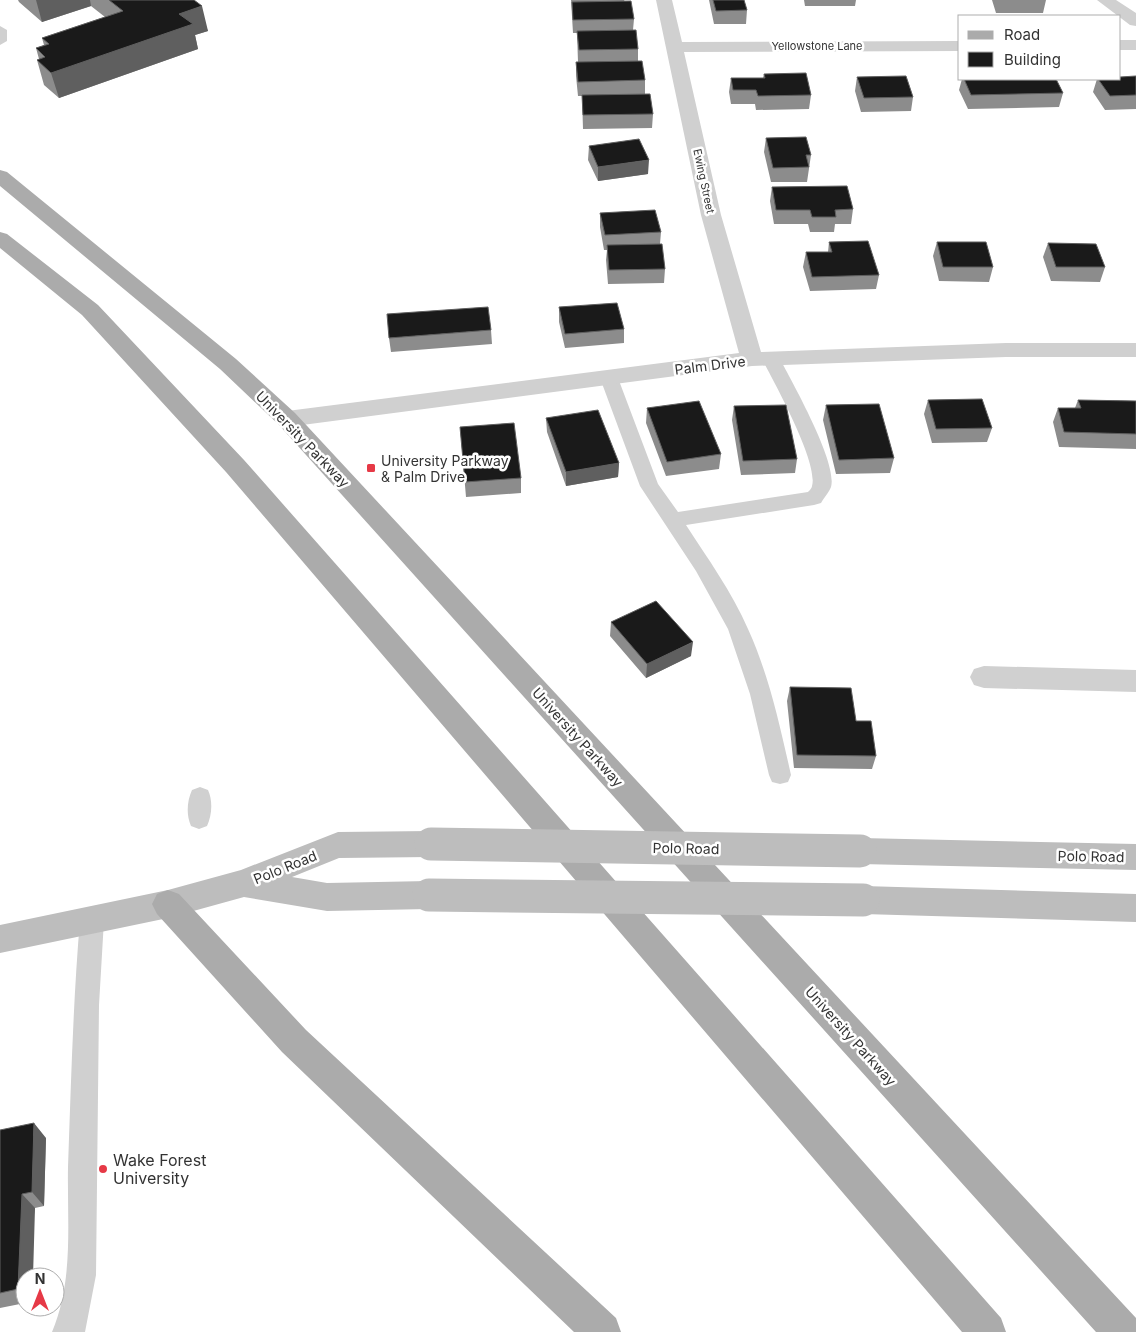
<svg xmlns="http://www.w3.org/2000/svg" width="1136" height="1332" font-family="Inter,sans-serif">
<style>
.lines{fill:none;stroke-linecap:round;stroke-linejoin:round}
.lane{fill:#d0d0d0;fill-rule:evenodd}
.street{fill:#d0d0d0;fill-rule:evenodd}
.secondary{fill:#bdbdbd;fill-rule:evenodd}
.primary{fill:#ababab;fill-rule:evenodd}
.secondary-bridge{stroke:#bdbdbd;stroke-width:33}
.wall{fill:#8c8c8c}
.shaded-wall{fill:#5f5f5f}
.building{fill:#1a1a1a;stroke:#5f5f5f}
.poi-dot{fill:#e63946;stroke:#fff;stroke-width:2}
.labels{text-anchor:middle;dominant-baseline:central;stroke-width:5;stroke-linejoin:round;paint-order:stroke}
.far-street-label{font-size:11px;fill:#333;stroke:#fff}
.street-label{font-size:14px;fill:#333;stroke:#fff}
.poi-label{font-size:14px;fill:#333;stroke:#fff;text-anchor:start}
.near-poi-label{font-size:16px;fill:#333;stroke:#fff;text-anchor:start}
</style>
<rect width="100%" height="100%" fill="#fff"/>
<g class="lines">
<path class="lane" d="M0,26L7,30V41L0,45Z
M771,353L777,355L780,359C792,382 838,463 831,487C829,492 824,498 821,503L814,505L686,525C708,559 732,592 748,629C769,675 780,726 791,775L788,782L780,784L772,782L769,775L750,694L728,629L696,571L640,486L600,378L603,374L609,372L615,374L618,378L658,484L678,512L808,492C809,491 812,488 812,486C819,463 774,382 762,359L765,355Z
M200,787L208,790C213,801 212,815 207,826L199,829L191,826C186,815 187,801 192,790Z
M92,909L101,912L104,920L99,1005L96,1275L85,1332H52C74,1280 67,1223 68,1167C71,1085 73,1002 80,920L83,912Z"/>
<path class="street" d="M656,0H672L682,42L960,41V51L684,52L721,215L761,352L1006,343H1136V357H1006L752,366L287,427L279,425L275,419L279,413L287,411L739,353L701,215Z
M1097,0H1116L1136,13V26L1130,25Z
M1120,40H1136V50H1120Z
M984,666L1136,670V692L984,688L974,685L970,677L974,669Z"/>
<path class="secondary" d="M431,831L442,835L446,844L442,853L431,857L339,858L292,877L327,883L429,881L440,885L445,895L440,905L429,909L327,911L244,897L168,918L0,953V925L168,890L241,870L338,832Z
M860,838L1136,844V870L860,864L849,860L845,851L849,842Z
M863,886L1136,894V922L863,914L852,910L847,900L852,890Z"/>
<path class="primary" d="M0,170L7,172L236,359L295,413L1136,1318V1332H1096L279,425L220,369L0,186Z
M0,232L7,234L98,305L244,460L1001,1318L1006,1332H962L226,472L82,315L0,248Z
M168,890L179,894L306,1030L616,1318L621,1332H574L282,1052L157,914L152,904L157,894Z"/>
<path class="secondary-bridge" d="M431,844L860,851
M429,895L863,900"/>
</g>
<path class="wall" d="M18,0H194L208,31L195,35L198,49L59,98L44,85L37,60L39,59L36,48L44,45L42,38L105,17L91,6L42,22L19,2Z
M571,0H624L634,19L633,30L638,49V61L645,80V94L653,114L652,128L583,129L582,96H578L576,76V62H578L577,33H573Z
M709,0H744L747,10L746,24H714Z
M804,0H856L855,6H805Z
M992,0H1046L1043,13H996Z
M764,74L811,95L809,109L756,110L755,104H731L729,92L731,78H763Z
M1136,76V109L1105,110L1093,92L1097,79H1120Z
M857,77L913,97L911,111L861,112L855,91Z
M962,79H1056L1063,93L1059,107L968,109L959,90Z
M766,138L811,155L807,182H771L764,152Z
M589,146L648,174L598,181L588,160Z
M772,187L853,209L851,224H835L834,232H810L808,224H774L770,201Z
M600,213L661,232L660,244L665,269L664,283L608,284L606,260L607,250H604L600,227Z
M829,242L879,275L876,289L810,291L803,267L806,252H828Z
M937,242L993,267L989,282L939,281L933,256Z
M1048,243L1105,267L1100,282L1051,281L1043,257Z
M559,307L624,329V343L565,348L559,322Z
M491,330L492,344L391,352L389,338Z
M928,400L992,428L987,442L932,443L924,414Z
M1078,400L1136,401V449L1059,447L1053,422L1058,408H1075Z
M826,405L894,458L890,473L836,474L823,420Z
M734,406L797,459L795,473L741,475L732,420Z
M647,408L721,454L719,469L666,476L646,423Z
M546,418L619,463L618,477L566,486L547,432Z
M460,427L521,478V493L466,497Z
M611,622L691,656L646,678L610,636Z
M790,687L856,721L876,756L872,769L794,768L787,701Z
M0,1130L46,1138L44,1206L35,1208L25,1277V1303L0,1308Z"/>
<path class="shaded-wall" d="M36,0H90L91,6L42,22Z
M202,6L208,31L195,35L198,49L59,98L51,73L179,14Z
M649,160L648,174L598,181V167Z
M619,463L618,477L566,486V472Z
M693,642L691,656L646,678L647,664Z
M34,1123L46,1138L44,1206L32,1192Z
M22,1194L35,1208L33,1277H25V1295L18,1289Z"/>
<path class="building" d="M109,0H194L202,6L179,14L193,24L51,73L37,60L45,57L36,48L49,44L42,38L123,11Z
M713,0H744L747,10L716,11Z
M631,1L634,19L573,20L572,2Z
M636,30L638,49L579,50L577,31Z
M642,61L645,80L578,82L576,62Z
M806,73L811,95L758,96L756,90H733L731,78H765L764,74Z
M906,76L913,97L864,98L857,77Z
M1136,76V95L1110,96L1098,79H1120V77Z
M964,79H1056L1063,93L971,95Z
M650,94L653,114L583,115L582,95Z
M806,137L811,155H806L809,167L773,168L766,138Z
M639,139L649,160L598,167L589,146Z
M847,186L853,209L835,210L836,217H812L810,210H776L772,187Z
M655,210L661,232L605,235L600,213Z
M868,241L879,275L812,277L806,252H832L829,242Z
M937,242H986L993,267H943Z
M1048,243L1096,244L1105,267H1056Z
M662,244L665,269L609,270L607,245Z
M617,303L624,329L565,334L559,307Z
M488,307L491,330L389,338L387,314Z
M982,399L992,428L936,429L928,400Z
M1078,400L1136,401V434L1064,432L1058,408H1081Z
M699,401L721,454L667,462L647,408Z
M879,404L894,458L839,460L826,405Z
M786,405L797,459L743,461L734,406Z
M598,410L619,463L566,472L546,418Z
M514,423L521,478L465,482L460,427Z
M656,601L693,642L647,664L611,622Z
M790,687L851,688L856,721H871L876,756L797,755Z
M34,1123L32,1192L22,1194L18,1289L0,1293V1130Z"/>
<g class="poi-dot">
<rect x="366" y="463" width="10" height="10" rx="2.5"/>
<circle cx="103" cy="1169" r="5"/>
</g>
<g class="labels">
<g class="far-street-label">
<text x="817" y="46">Yellowstone Lane</text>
<text transform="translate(704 181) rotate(78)">Ewing Street</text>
</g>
<g class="street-label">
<text transform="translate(710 365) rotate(-7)">Palm Drive</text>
<text transform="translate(303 439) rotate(46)">University Parkway</text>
<text transform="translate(578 737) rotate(48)">University Parkway</text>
<text transform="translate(686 848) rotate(1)">Polo Road</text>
<text transform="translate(1091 856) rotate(1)">Polo Road</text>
<text transform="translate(285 867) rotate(-22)">Polo Road</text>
<text transform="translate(851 1036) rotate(48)">University Parkway</text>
</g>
<g class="poi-label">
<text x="381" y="460">University Parkway<tspan x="381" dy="16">&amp; Palm Drive</tspan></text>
</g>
<g class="near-poi-label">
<text x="113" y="1160">Wake Forest<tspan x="113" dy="18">University</tspan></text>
</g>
</g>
<rect x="958" y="15" width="162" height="65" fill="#ffffff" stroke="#adadad"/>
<rect x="968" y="31" width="25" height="8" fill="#ababab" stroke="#adadad"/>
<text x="1004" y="40" font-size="15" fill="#333333">Road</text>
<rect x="968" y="52" width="25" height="15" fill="#1a1a1a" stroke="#adadad"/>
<text x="1004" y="65" font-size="15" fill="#333333">Building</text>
<g transform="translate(40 1292)"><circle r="24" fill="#ffffff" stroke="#adadad"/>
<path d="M0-4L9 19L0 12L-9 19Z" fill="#e63946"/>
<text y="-8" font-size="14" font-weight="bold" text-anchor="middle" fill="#333333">N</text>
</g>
</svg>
